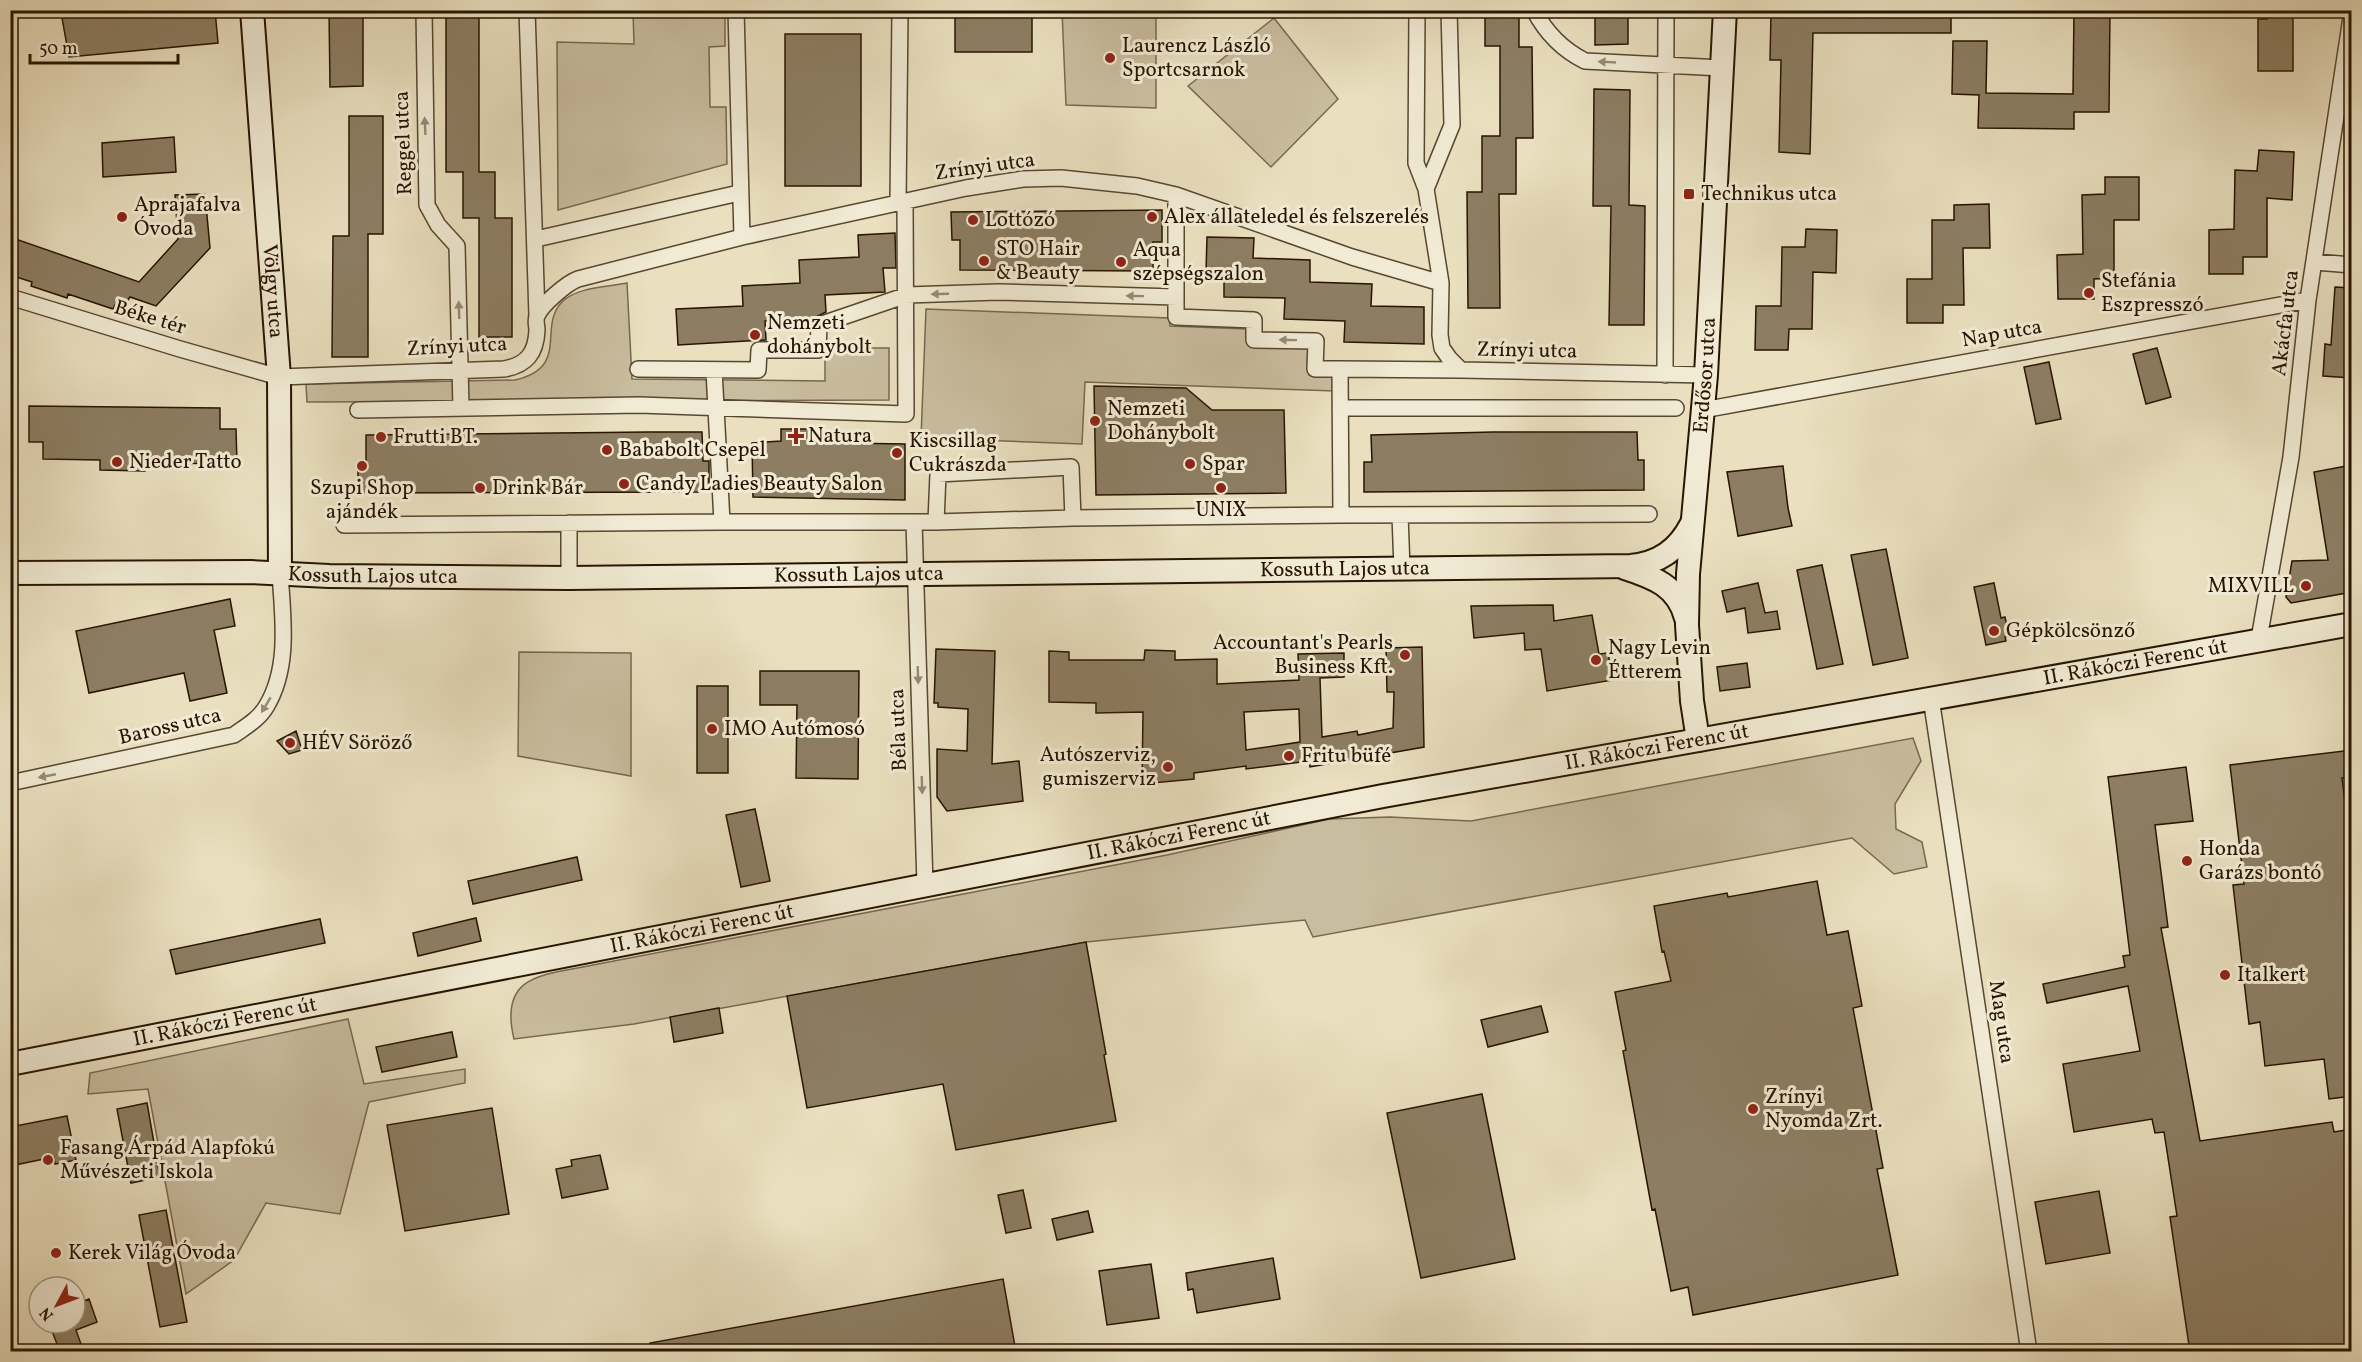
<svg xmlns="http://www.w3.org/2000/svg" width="2362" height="1362" font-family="Vollkorn,serif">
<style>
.green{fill:#c9bd9f;stroke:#786850;stroke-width:1.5}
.building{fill:#8d7e63;stroke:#281400;stroke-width:1.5;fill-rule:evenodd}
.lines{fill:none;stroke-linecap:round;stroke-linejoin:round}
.street-casing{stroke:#584730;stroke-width:18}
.secondary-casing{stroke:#281400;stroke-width:26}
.street{stroke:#f1ebd5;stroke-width:15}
.secondary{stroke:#f1ebd5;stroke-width:22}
.oneway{fill:#978a75}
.poi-dot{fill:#8f2418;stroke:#f1ebd5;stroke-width:2}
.labels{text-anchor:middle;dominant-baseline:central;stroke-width:6;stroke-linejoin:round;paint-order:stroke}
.poi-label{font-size:21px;fill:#281400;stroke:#f1ebd5;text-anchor:start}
.street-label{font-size:21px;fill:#281400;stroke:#f1ebd5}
</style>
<rect width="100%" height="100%" fill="#eae0bf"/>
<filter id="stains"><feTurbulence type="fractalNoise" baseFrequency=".00333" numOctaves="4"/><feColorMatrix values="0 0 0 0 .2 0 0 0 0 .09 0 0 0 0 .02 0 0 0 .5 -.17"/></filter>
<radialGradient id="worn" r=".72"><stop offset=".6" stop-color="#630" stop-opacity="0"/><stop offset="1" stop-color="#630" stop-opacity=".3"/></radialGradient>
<path class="green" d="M633,11H725V46L709,47L710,107H726L727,164L558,210L557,42L634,44Z
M1062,11H1156V108L1066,105Z
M1274,18L1338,99L1271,167L1188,86Z
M627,283L632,379L825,381V348H889V400L307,402L306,384L515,380C570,367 538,329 561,303C575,287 608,287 627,283Z
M926,309L1169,318L1170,326L1248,329L1310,346L1309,372L1335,374V391L1085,382L1082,444L921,438Z
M519,652L631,653V776L518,756Z
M1913,738L1921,761L1895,804L1896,829L1922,842L1927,867L1894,874L1852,838L1313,937L1305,920L1086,942L634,1024L514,1039C498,973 545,975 593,965L1167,855L1329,819L1390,817L1471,821Z
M348,1019L364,1084L465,1069V1083L369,1102L340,1214L266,1203L234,1260L186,1294L148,1089L88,1094L90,1073Z"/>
<path class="building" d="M155,10H215L218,43L69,57L62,18Z
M329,10H363V86L330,87Z
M446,10H479V172H495V218H512V337H479V218H463V172H446Z
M955,10H1032V52H955Z
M1485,10H1519V47H1532L1533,138H1516V194H1499L1500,308H1468L1467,192H1482V136H1500V46H1485Z
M1595,10H1628V44L1595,45Z
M1806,10H1951V33H1813L1810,154L1779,152L1781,60H1770L1771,13L1806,14Z
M2074,10H2110L2109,112H2074V129L1978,128L1979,95L1952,94L1953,41H1987L1986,93L2073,94Z
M2267,10H2293V71H2258V19H2267Z
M785,34H861V186H785Z
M1594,89L1630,90L1629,205L1645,206L1644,325H1609L1611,206H1593Z
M349,116H383V234H368V357H332L333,236H349Z
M174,137L176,172L103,177L102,143Z
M2259,150L2294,152L2292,200L2267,198V257H2243V274H2209V230L2234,229L2235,170L2257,171Z
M2105,177H2139V220H2114V278L2094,279V299H2058L2057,255L2083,254L2082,195L2105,194Z
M205,194L210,248L156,306L130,297L123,308L115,305L113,309L68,294L67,298L31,286L32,282L10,275V237L139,282L178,239L175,195Z
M1989,204L1990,248H1963L1964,305H1943V323H1907V279H1932V220H1954V205Z
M1162,210V242H1153V271L960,270V240H952L951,212Z
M1806,229L1837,230L1836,273L1813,272L1812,329H1789L1788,350H1755L1756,306H1781L1782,247H1805Z
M895,233L896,268H883L885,292L825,295L826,312L812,319L765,321L766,340L678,345L676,309L743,306L742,286L800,283L799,260L859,257L858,235Z
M1207,237L1254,238L1253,258L1310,260V282L1372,284L1371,306L1424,307V344L1344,342L1345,321L1284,319L1285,298L1224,297V272H1206Z
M2335,287L2352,288V378L2323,376L2325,344L2331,345Z
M2157,348L2171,397L2146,404L2133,354Z
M2049,362L2061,419L2036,424L2024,367Z
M1094,386L1186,388L1212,410H1284L1286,493L1096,495Z
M29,406L220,408V429H236L237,464L158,463L145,471L100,470V460L43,459V442H29Z
M781,429H808L842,443L905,444V500L753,497L752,443L781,441Z
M649,432H702L703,461H709V492L358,493V462H366V435Z
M1493,432H1637L1638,460H1644V490L1364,492V462H1372L1371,435Z
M2352,465V592L2291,603L2286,597L2292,561L2328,560L2314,472Z
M1783,466L1788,508L1792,526L1738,536L1727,472Z
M1886,549L1908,658L1873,665L1851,555Z
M1822,565L1843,664L1817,669L1797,570Z
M1758,583L1765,613L1777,611L1780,629L1748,633L1745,608L1727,612L1722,591Z
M1994,583L2001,618L2005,617L2009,636L2005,637L2006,641L1986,645L1974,587Z
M230,599L235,626L214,630L227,693L190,701L184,673L89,693L76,631Z
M1553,605L1554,621L1592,615L1599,654L1608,653L1613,680L1547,691L1541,649L1525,650L1524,633L1474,638L1471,606Z
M1422,647L1424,747L1310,767L1309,761L1246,769V766L1194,773V779L1142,784L1143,712L1096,713V703L1049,702V651L1069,652V660H1144L1145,650L1175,651V660L1217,659V684L1299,680L1298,654L1344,653V677L1320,678L1322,737L1357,731L1358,735L1393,728L1394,692H1387L1386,648ZM1299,709L1300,742L1246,750L1244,712Z
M936,649L995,651L992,764L1019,761L1023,801L947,811L937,797V749L967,751L968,709L938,707V703H934Z
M1747,663L1750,687L1720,691L1717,667Z
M760,671H859L858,779L796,778L797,705H760Z
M697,686H728V773H697Z
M296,731L302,750L289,754L277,741Z
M2352,750V777L2342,778L2352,859V1096L2329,1099L2324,1059L2265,1066L2260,1022L2249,1024L2233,885L2244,884L2230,765Z
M2186,767L2193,821L2155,825L2168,927L2161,928L2200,1141L2332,1122L2334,1132L2352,1129V1352H2190L2170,1217L2177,1216L2164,1132L2155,1133L2152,1119L2074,1132L2063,1064L2140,1051L2128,986L2047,1003L2043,984L2125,967L2123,956L2130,955L2108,777Z
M755,809L770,881L741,887L726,815Z
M577,857L582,880L473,904L468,881Z
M1817,881L1827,935L1848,931L1862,1006L1853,1008L1883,1168L1877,1169L1898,1275L1693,1315L1688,1287L1671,1291L1655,1209L1652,1210L1623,1051L1626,1050L1615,992L1671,981L1664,951L1662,952L1654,906L1727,893L1728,897Z
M476,918L481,941L418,956L413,933Z
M320,919L325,943L176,974L170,950Z
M1086,942L1106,1054L1104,1055L1116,1121L956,1150L943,1084L807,1108L787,996Z
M1541,1006L1548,1032L1488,1047L1481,1020Z
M719,1008L723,1033L674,1042L670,1017Z
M452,1032L457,1057L382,1072L376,1047Z
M1482,1094L1515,1259L1421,1278L1387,1113Z
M147,1103L160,1177L131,1183L117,1109Z
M492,1108L509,1214L405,1231L387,1125Z
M67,1116L76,1160L55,1164L54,1157L10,1166V1127Z
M600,1155L608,1189L562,1198L556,1169L572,1166L571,1160Z
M1023,1190L1031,1228L1006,1233L998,1195Z
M2099,1191L2110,1253L2046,1264L2035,1202Z
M166,1210L187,1322L160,1327L139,1215Z
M1088,1211L1093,1232L1057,1240L1052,1219Z
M1273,1258L1280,1299L1197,1313L1193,1289L1188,1290L1186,1273Z
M1151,1264L1159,1318L1107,1325L1099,1271Z
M1003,1279L1016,1352H651L650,1343Z
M89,1299L97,1322L76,1330L82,1347L70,1352H60L49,1323H74L75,1326V1304Z"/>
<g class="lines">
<defs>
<path id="street" d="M424,10L427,205L438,225L457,246L461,407
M527,10L537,316
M736,10L742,237
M1417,10L1416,163L1426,189
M1449,10L1452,125L1426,189L1441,283L1440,335L1442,348L1449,358L1461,370L1706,375
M1534,10C1546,33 1563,50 1585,61L1722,68
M1176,195V297
M898,203L900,10
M536,239L739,193
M2315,262L2352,265
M10,297L180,349L279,377L504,369C527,365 536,353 537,330C537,327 535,320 537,316C541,305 567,283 578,279L742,237L966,188L1023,179L1061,178L1137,186L1176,195L1352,257L1441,283
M638,369L758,370L759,350H818L819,325L907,295L998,292L1176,297V317L1254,320V340L1316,341L1315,369H1340
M714,370L722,522
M1665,375L1666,10
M1340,408H1676
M358,410L639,405L906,414L905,201
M1703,410L2308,300
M1341,515L1340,369L1461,370
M1400,515L1402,569
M914,522L925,885
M936,522L938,474L1071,467L1073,518
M344,525L722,522H936L1073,518L1341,515L1649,514
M569,578V523
M2259,639L2291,457L2308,300L2352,11
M1931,698L2029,1352
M10,783L234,735C245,727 258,720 266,707C290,668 283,618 280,574"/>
<g id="secondary">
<path id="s1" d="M252,10L279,377L280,574"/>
<path d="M1625,568C1653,577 1678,586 1686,618"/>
<path id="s2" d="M10,573L251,572L329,576L569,578L1631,566C1659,563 1678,550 1691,525"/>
<path id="s3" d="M1698,740L1692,701L1687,625L1688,574L1706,375L1725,10"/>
<path id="s4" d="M10,1064L1383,796L2352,624"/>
</g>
</defs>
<use href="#street" class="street-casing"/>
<use href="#secondary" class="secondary-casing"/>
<use href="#street" class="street"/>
<use href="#secondary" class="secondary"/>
</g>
<defs><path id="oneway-solid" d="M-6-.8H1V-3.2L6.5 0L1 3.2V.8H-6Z" transform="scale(1.5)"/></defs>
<g class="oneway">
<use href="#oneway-solid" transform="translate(1607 62) rotate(-177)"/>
<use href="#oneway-solid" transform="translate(425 126) rotate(-93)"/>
<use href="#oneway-solid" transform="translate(940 294) rotate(178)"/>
<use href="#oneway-solid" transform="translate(1135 296) rotate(-179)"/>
<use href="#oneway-solid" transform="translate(459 310) rotate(-92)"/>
<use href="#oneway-solid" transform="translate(1288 340) rotate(-179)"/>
<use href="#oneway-solid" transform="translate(918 675) rotate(88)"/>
<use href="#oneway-solid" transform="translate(266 705) rotate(121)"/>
<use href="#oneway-solid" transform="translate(47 776) rotate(169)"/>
<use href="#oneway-solid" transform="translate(922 785) rotate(88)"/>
</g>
<g class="poi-dot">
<circle cx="1110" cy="58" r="6"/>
<rect x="1683" y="188" width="12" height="12" rx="3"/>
<circle cx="122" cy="217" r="6"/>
<circle cx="1152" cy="217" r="6"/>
<circle cx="973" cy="220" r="6"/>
<circle cx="984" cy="261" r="6"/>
<circle cx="1121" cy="262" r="6"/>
<circle cx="2089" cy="293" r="6"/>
<circle cx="755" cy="335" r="6"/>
<circle cx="1095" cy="421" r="6"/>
<path d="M793 427h6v6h6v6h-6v6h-6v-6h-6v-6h6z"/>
<circle cx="381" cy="437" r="6"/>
<circle cx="607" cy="450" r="6"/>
<circle cx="897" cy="453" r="6"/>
<circle cx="117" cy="462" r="6"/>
<circle cx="1190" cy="464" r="6"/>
<circle cx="362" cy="466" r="6"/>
<circle cx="624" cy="484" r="6"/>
<circle cx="480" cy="488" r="6"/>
<circle cx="1221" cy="488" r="6"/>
<circle cx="2306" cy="586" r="6"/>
<circle cx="1994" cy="631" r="6"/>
<circle cx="1405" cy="655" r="6"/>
<circle cx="1596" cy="660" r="6"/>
<circle cx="712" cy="729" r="6"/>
<circle cx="290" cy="743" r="6"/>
<circle cx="1289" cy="756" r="6"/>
<circle cx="1168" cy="767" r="6"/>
<circle cx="2187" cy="861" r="6"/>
<circle cx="2225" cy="975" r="6"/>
<circle cx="1753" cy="1109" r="6"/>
<circle cx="48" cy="1160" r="6"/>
<circle cx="56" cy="1253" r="6"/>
</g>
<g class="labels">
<g class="poi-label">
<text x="1122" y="46">Laurencz László<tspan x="1122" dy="24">Sportcsarnok</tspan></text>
<text x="1701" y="194">Technikus utca</text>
<text x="134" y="205">Aprajafalva<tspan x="134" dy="24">Óvoda</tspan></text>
<text x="1164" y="217">Alex állateledel és felszerelés</text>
<text x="985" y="220">Lottózó</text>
<text x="996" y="249">STO Hair<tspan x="996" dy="24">&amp; Beauty</tspan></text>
<text x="1133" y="250">Aqua<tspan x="1133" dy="24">szépségszalon</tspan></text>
<text x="2101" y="281">Stefánia<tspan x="2101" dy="24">Eszpresszó</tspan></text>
<text x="767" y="323">Nemzeti<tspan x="767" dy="24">dohánybolt</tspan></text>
<text x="1107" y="409">Nemzeti<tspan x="1107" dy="24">Dohánybolt</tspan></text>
<text x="808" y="436">Natura</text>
<text x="393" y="437">Frutti BT.</text>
<text x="909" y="441">Kiscsillag<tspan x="909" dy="24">Cukrászda</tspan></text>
<text x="619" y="450">Bababolt Csepel</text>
<text x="129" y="462">Nieder Tatto</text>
<text x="1202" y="464">Spar</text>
<text x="636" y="484">Candy Ladies Beauty Salon</text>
<text x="362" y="488" text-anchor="middle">Szupi Shop<tspan x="362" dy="24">ajándék</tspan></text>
<text x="492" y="488">Drink Bár</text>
<text x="1221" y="510" text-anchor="middle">UNIX</text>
<text x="2294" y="586" text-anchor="end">MIXVILL</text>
<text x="2006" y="631">Gépkölcsönző</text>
<text x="1393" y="643" text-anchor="end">Accountant's Pearls<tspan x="1393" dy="24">Business Kft.</tspan></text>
<text x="1608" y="648">Nagy Levin<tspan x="1608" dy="24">Étterem</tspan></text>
<text x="724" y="729">IMO Autómosó</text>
<text x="302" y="743">HÉV Söröző</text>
<text x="1156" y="755" text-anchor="end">Autószerviz,<tspan x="1156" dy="24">gumiszerviz</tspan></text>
<text x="1301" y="756">Fritu büfé</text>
<text x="2199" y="849">Honda<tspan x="2199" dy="24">Garázs bontó</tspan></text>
<text x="2237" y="975">Italkert</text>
<text x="1765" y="1097">Zrínyi<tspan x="1765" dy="24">Nyomda Zrt.</tspan></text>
<text x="60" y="1148">Fasang Árpád Alapfokú<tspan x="60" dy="24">Művészeti Iskola</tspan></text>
<text x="68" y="1253">Kerek Világ Óvoda</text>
</g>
<g class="street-label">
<text transform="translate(404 143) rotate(-92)">Reggel utca</text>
<text transform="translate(985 167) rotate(-8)">Zrínyi utca</text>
<text stroke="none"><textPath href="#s1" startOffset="282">Völgy utca</textPath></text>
<text transform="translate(150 318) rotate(17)">Béke tér</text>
<text transform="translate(2286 323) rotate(-83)">Akácfa utca</text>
<text transform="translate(2002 334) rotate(-10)">Nap utca</text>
<text transform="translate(457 347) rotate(-3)">Zrínyi utca</text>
<text transform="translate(1527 351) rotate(1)">Zrínyi utca</text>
<text stroke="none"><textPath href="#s3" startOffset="366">Erdősor utca</textPath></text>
<text stroke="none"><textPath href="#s2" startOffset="1335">Kossuth Lajos utca</textPath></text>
<text stroke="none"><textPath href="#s2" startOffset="849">Kossuth Lajos utca</textPath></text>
<text stroke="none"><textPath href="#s2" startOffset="363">Kossuth Lajos utca</textPath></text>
<text stroke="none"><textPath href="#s4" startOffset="2163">II. Rákóczi Ferenc út</textPath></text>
<text transform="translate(170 727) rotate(-13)">Baross utca</text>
<text transform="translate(899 730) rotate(-92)">Béla utca</text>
<text stroke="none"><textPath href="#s4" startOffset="1677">II. Rákóczi Ferenc út</textPath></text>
<text stroke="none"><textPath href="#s4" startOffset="1191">II. Rákóczi Ferenc út</textPath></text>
<text stroke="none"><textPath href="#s4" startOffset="705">II. Rákóczi Ferenc út</textPath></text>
<text stroke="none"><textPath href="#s4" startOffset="219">II. Rákóczi Ferenc út</textPath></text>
<text transform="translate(2001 1022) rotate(82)">Mag utca</text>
</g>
</g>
<rect width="2362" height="1362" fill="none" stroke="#eae0bf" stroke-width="36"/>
<rect x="12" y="12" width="2338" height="1338" fill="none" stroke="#281400" stroke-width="3"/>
<rect x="18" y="18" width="2326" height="1326" fill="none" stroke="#281400" stroke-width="1.5"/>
<g transform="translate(57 1305) rotate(229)"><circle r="28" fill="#f1ebd5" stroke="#a19580" stroke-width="1.5"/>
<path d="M0-4.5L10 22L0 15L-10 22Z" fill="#8f2418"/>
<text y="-9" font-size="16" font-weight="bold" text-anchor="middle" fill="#281400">N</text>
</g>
<path d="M30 54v9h148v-9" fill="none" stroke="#281400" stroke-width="3"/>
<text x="39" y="54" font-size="18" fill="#281400" stroke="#f1ebd5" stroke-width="4.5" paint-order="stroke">50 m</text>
<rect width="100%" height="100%" filter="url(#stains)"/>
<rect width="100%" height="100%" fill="url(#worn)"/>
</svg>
